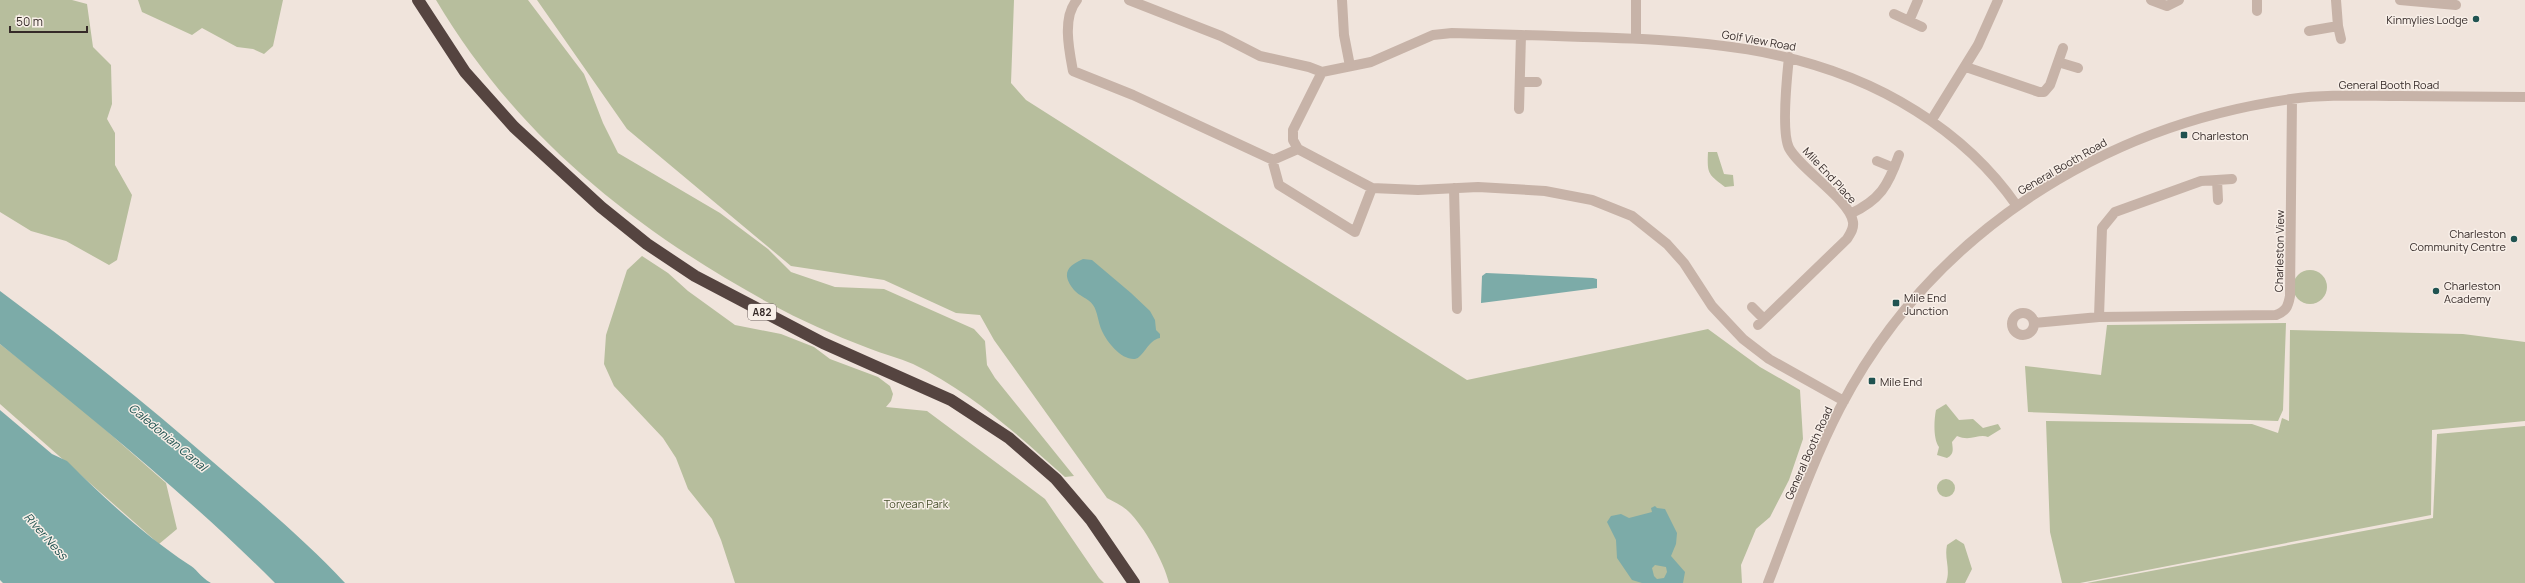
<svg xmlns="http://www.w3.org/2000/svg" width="2525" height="583" font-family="Manrope,sans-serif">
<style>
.green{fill:#b7be9d}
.water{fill:#7caba8;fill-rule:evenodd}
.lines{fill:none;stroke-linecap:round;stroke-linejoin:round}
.minor{stroke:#c7b3a8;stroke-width:10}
.highway{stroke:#554440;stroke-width:12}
.poi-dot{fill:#205351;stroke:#f8efe8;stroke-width:1.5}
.labels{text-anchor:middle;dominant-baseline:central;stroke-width:3;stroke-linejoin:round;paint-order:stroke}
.shield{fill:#f8efe8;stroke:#706562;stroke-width:1}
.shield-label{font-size:10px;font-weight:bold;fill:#352a28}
.poi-label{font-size:11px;fill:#352a28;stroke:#f8efe8;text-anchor:start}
.street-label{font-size:11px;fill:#352a28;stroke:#f8efe8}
.park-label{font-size:11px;fill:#48512d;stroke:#f8efe8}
.water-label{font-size:12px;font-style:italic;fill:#205351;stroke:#f8efe8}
</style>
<rect width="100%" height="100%" fill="#f0e4dc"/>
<path class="green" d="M0,0H72L87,4L93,47L111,65L112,104L107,119L115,133V165L132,195L117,260L109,265L66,241L31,231L0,212Z
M138,0H283L273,46L264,54L253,49L237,47L202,28L192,35L142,12Z
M436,0H528L584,74L603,123L618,153L720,213L768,249L791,272L835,287L884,289L974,329L985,341L987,365L995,378L1074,476L1065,477C1018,435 971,392 913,364C899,358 883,354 868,348C834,335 800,320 769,303C632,228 516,135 436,0Z
M537,0H1014L1011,83L1026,100L1467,380L1708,329L1760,367L1800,390L1803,439L1789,480L1770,517L1756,529L1741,565L1742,583H1169C1164,562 1144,526 1128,511C1122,505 1114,502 1107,498L994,340L980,315L956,313L884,280L791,266L627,129Z
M1708,152H1717L1724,174L1733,175L1734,186L1725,187C1708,174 1707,174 1708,152Z
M642,256L668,273L688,291L735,325L781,334L814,347L830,359L878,377L890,386L893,394L891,401L886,407L927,411L1045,499L1099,578L1104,583H735L721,540L712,519L688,489L676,458L663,438L614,386L604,364L606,335L627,270Z
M2293 287a17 17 0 1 1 34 0a17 17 0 1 1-34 0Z
M2286,323L2283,410L2278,421L2028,412L2025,366L2101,375L2107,325Z
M2290,330L2463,334L2525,342V421L2432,430L2431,515L2080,583H2062L2050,532L2046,421L2252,424L2278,433L2282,418L2289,421Z
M0,344L75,403L166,483L177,529L159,544L0,404Z
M1946,404L1959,420L1973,419L1983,428L1998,424L2001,429L1988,437C1979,433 1971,442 1957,436L1952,442C1953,450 1954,454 1947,458L1937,455L1939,447C1933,439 1934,420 1936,410Z
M2525,426V583H2087L2433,518L2437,434Z
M1937 488a9 9 0 1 1 18 0a9 9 0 1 1-18 0Z
M1956,539L1964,544L1972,569L1965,583H1946C1951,569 1944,559 1947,545Z"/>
<path class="water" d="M1083,259L1092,260L1131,293L1150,311L1155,320L1156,330L1160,334V338C1148,340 1143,358 1135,359C1121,360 1107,342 1102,331C1098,323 1098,312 1093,305C1088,298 1079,296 1074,290C1061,274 1067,266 1083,259Z
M1486,273L1593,278L1597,279V288L1481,303L1482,276Z
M0,291C73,345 144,402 213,462C258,501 304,539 345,583H275C189,497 94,420 0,344Z
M0,410L52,454L67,461C104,498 144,535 188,564C197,569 199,576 211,583H3L0,580Z
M1655,506L1657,508L1665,509L1677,533L1676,544L1671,556L1685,572L1683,583H1642L1632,580L1617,558L1616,540L1607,522L1611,516L1621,514L1629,518L1652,512L1651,508ZM1655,565L1666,567L1667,572L1664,578L1657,579L1654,576L1652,568Z"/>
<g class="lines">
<path class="minor" d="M1077,0C1062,17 1069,50 1073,71L1133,95L1273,160L1298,149
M1129,0L1221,36L1260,56L1309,67L1322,72
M1342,0L1344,35L1350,66
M2151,0L2167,6L2179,0
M2257,0V11
M2400,0L2456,5
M1894,14L1922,27
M1909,21L1918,0
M2338,26L2341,39
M2309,31L2338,26L2336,0
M1521,35L1452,33L1433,35L1371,62L1322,72L1293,130V140L1298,149L1372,188L1418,190L1478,187L1545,191L1592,200L1632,216L1667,244L1684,263L1712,306L1743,339L1769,359L1844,401
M1636,39V0
M2058,62L2078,68
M1966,67L2039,92H2044L2050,85L2063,48
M1520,82H1537
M1519,109L1521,35C1658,40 1795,34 1916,111C1956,136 1990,167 2017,206
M1931,121L1978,45L1998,0
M1272,159L1279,185L1355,232L1372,188
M1877,161L1894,168
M2217,180L2218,200
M1454,188L1457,309
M1850,214C1880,200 1888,186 1899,155
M1752,307L1764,319
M2012 324a11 11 0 1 1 22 0a11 11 0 1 1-22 0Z
M2099,317L2102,228L2115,212L2201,181L2232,179
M2034,323L2099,317L2276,315C2286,311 2288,307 2290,296L2292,99
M1758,325L1847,239C1850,234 1854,229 1853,222C1850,200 1801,170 1789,148C1781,132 1787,76 1789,57
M1768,583C1791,524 1811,464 1840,408C1930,235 2100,126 2291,99C2327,94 2364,96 2400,96C2442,96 2483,97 2525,97"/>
<path class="highway" d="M418,0L465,72L514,127L601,207L647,244L695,276L823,343L951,400L1009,438L1056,479L1091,520L1134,583"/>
</g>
<g class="poi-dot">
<circle cx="2476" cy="19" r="4"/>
<rect x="2180" y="131" width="8" height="8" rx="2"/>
<circle cx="2514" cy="239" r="4"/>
<circle cx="2436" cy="291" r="4"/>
<rect x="1892" y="299" width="8" height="8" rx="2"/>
<rect x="1868" y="377" width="8" height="8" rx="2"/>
</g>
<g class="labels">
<rect class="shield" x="748" y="304" width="28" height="16" rx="3"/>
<g class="shield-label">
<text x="762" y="312">A82</text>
</g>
<g class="poi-label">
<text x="2468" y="19" text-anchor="end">Kinmylies Lodge</text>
<text x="2192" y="135">Charleston</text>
<text x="2506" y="233" text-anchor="end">Charleston<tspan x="2506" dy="13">Community Centre</tspan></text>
<text x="2444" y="285">Charleston<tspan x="2444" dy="13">Academy</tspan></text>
<text x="1904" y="297">Mile End<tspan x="1904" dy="13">Junction</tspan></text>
<text x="1880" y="381">Mile End</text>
</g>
<g class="street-label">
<text transform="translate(1759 40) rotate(10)">Golf View Road</text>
<text x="2389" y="84">General Booth Road</text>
<text transform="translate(2062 166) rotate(-30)">General Booth Road</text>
<text transform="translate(1830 175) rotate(47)">Mile End Place</text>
<text transform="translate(2279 251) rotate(-89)">Charleston View</text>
<text transform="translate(1808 453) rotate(-66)">General Booth Road</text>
</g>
<g class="park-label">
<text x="916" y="503">Torvean Park</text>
</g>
<g class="water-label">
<text transform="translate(168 437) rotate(40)">Caledonian Canal</text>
<text transform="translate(46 536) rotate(48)">River Ness</text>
</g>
</g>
<path d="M10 26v6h77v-6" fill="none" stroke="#352a28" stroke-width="2"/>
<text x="16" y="26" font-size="12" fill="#352a28" stroke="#f8efe8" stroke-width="3" paint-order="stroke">50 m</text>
</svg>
